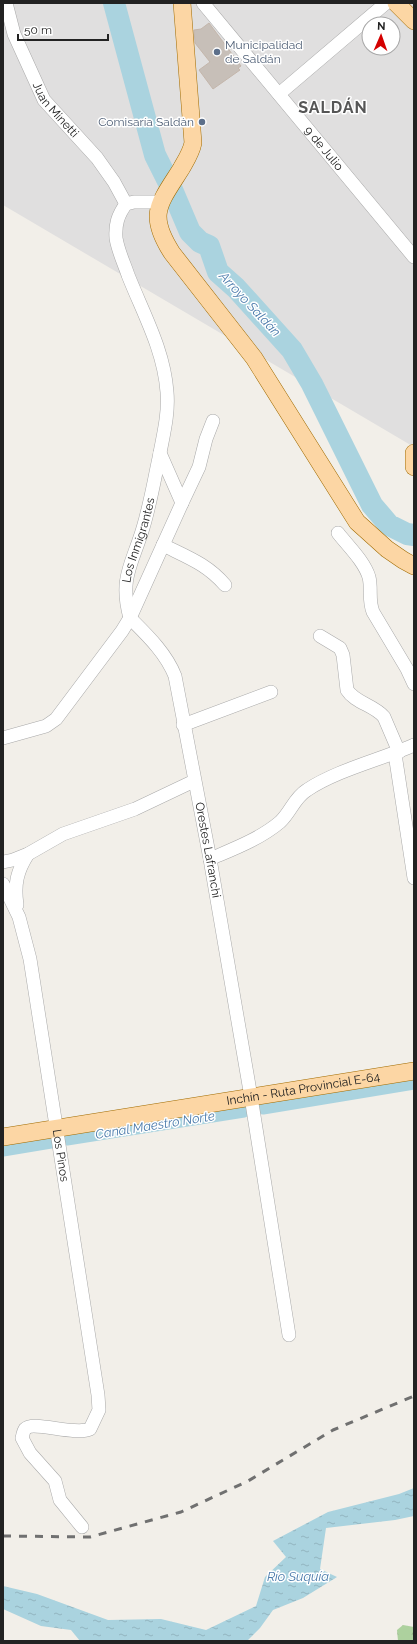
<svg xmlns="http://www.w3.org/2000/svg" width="417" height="1644" font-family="Raleway,sans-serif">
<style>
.residential{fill:#e0dfdf;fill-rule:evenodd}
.forest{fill:url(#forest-crowns)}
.water{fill:url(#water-ripples)}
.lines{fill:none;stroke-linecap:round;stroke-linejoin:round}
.canal{stroke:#aad3df;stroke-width:13}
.river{stroke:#aad3df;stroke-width:22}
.building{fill:#c7bfb8;stroke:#c4b6ab}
.minor-casing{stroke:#a9a9a9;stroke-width:14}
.major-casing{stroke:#a06b00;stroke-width:18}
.minor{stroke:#fff;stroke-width:13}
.major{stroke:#fcd6a4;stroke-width:17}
.rail{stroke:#707070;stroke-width:3;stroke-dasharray:8 8;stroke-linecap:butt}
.service-dot{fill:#5c6f8a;stroke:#fff;stroke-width:1.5}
.labels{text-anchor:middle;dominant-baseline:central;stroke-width:3;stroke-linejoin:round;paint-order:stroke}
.service-label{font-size:12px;fill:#4e5e75;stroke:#fff;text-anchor:start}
.street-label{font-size:12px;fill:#222;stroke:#fff}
.water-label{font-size:13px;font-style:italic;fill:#4a7aab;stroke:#fff}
.district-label{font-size:16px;font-weight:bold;letter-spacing:1px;fill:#555;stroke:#fff}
</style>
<defs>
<pattern id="forest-crowns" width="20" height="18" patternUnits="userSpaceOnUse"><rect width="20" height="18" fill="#add19e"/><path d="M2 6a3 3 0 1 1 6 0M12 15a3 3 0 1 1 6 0" fill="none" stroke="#95b388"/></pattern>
<pattern id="water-ripples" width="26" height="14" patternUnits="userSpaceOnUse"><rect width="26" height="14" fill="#aad3df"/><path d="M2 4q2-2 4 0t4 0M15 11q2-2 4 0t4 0" fill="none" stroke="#92b5bf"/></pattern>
</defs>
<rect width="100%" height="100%" fill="#f2efe9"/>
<path class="residential" d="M3,3H414V447L3,205ZM369,24H393V48H369Z"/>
<path class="forest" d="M403,1625L414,1627V1641H398L397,1630Z"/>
<path class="water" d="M414,1488V1516L395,1520L326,1528L320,1569L337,1577L303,1598L273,1610L260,1628L247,1641H80L71,1630L41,1626L3,1609V1586L37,1594L108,1620L161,1619L206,1630L256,1606L265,1577L286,1557L273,1541L328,1512L399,1494Z"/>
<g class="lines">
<path class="canal" d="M263,1108L414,1083
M67,1139L244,1111
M3,1150L51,1142"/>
<path class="river" d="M114,3L155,155L170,185L190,232L200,242L209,246L218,272L236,288L292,350L312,384L372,505L389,525L407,534L414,535"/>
</g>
<path class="building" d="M209,23L241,66L238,68L240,70L213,89L199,70L210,62L195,43L194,30L201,29Z"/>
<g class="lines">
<defs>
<g id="minor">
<path id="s1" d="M6,3L14,34L44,100L97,158L114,182L126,204"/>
<path id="s2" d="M203,3L414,257"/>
<path d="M279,94L386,3"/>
<path d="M182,503L199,467L206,439L213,421"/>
<path d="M338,533C348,546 364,561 369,577C372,589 368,599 373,612L407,669L414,684"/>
<path d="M163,545C187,557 207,564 225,585"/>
<path id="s3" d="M130,618C147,635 166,653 175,676L210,859L251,1097L289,1335"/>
<path id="s4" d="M130,618C119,578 132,565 143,528C150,505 154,481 159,458C163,436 169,414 167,392C164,350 143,313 128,275C124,263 118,251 116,238C115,224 118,215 126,204L134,202H160"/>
<path d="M320,636L340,648L343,655L347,690C355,703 374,705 384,717L399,752"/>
<path d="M183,725L271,692"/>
<path d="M3,738L46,726L56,719L122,631L130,618L182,503L160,453"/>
<path d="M395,754L414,878"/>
<path d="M210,859C233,849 260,839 280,822C291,812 294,798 307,790C337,770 380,760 414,745"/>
<path d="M3,862L13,860L28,854L63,834L135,809L194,781"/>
<path id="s5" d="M3,884L19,917L30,959L98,1395L99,1410L90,1429C74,1436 33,1420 25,1429C23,1432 23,1435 22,1438L30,1453L55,1481L60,1500L82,1527"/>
<path d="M17,905C14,884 17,871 28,854"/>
</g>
<g id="major">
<path d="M182,3L193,143C191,153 186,160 181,169C159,204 147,214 172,253L254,358L357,522L387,549L403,560L414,566"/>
<path d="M396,3L414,21"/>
<path d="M414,453V467"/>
<path id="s6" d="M3,1137L414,1071"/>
</g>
</defs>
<use href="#minor" class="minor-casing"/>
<use href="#major" class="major-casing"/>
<use href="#minor" class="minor"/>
<use href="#major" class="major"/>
<path class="rail" d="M3,1536L90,1537L181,1512L248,1481L333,1430L414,1396"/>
</g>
<g class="service-dot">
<circle cx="217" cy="52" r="4"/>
<circle cx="202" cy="122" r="4"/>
</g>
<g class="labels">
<g class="service-label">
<text x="225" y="45">Municipalidad<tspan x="225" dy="14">de Saldán</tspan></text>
<text x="194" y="122" text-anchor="end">Comisaría Saldàn</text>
</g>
<g class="street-label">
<text stroke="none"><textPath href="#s1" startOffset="119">Juan Minetti</textPath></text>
<text stroke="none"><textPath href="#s2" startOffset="189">9 de Julio</textPath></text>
<text stroke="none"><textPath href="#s4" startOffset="80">Los Inmigrantes</textPath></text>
<text stroke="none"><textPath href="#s3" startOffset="251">Orestes Lafranchi</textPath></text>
<text stroke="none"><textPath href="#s6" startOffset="304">Inchín - Ruta Provincial E-64</textPath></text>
<text stroke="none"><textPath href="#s5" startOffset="279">Los Pinos</textPath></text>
</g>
<g class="water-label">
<text transform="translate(250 304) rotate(47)">Arroyo Saldán</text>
<text transform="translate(155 1125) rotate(-9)">Canal Maestro Norte</text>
<text x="298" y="1576">Río Suquía</text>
</g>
<g class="district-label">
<text x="333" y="107">SALDÁN</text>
</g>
</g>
<rect width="417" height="1644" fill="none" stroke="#222222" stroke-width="8"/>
<g transform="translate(381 36) rotate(2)"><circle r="19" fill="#ffffff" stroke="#a7a7a7"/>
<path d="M0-3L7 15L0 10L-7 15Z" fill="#d40000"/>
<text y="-6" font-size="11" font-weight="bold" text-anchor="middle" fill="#222222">N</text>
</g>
<path d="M18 34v6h90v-6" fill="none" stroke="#222222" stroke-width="2"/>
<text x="24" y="34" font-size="12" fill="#222222" stroke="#ffffff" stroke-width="3" paint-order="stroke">50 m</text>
</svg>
